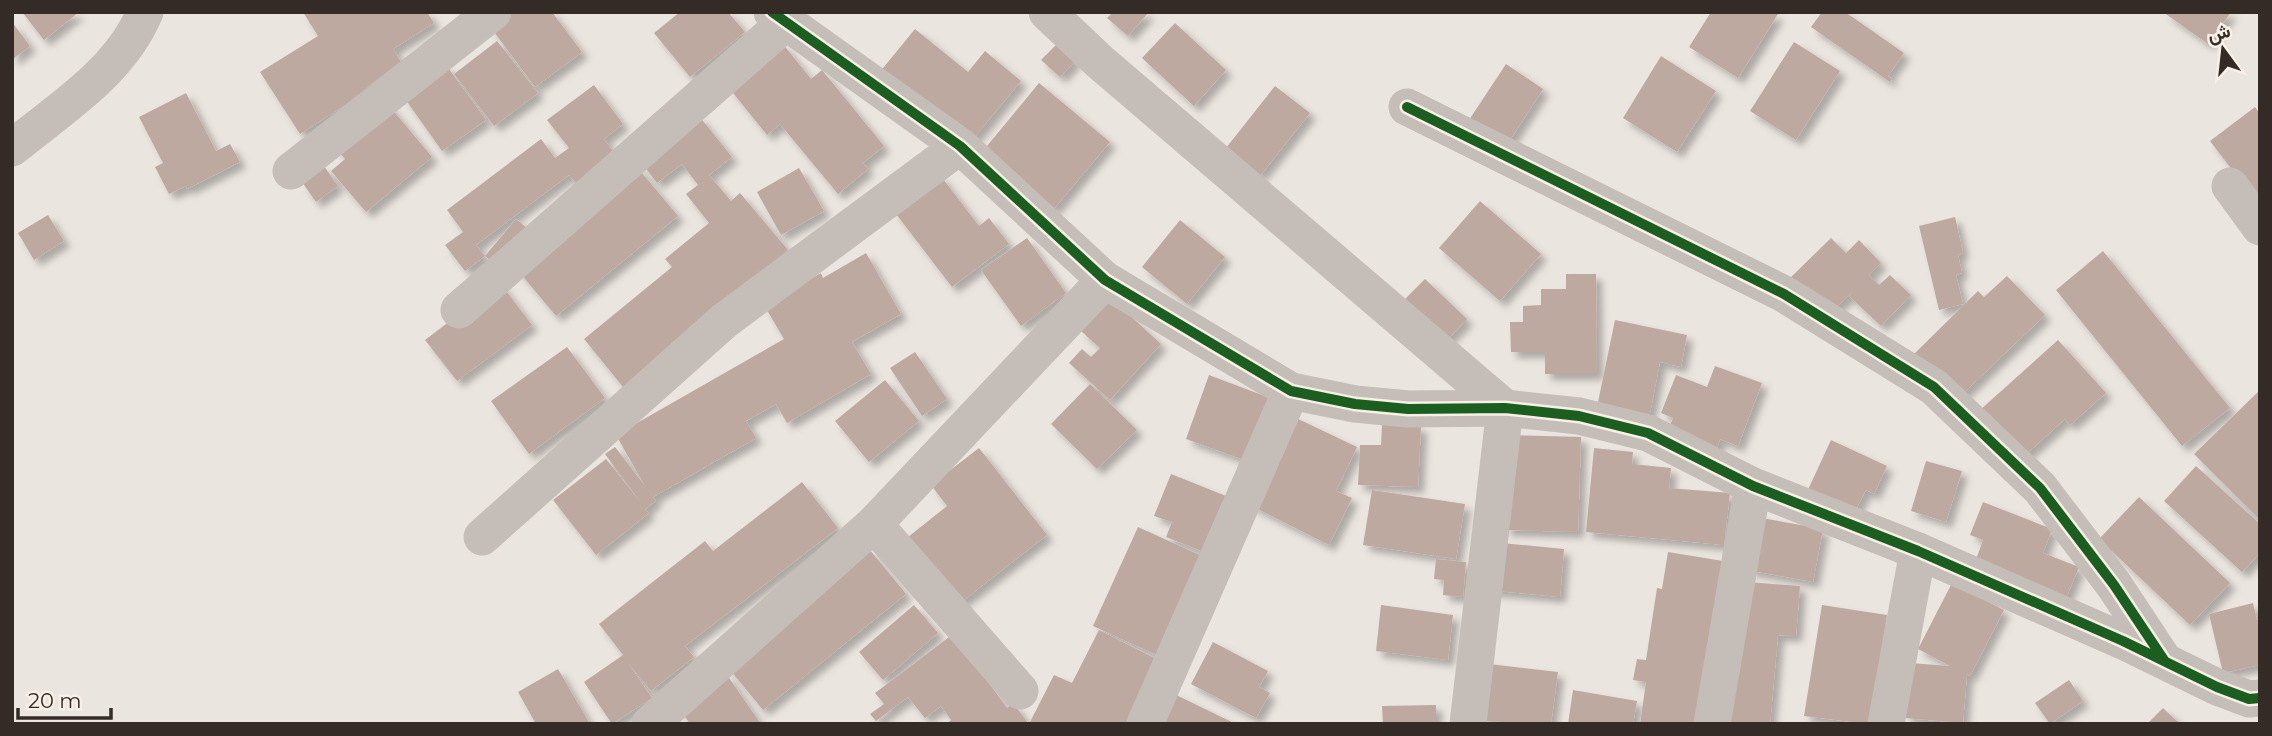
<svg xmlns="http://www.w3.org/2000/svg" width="2272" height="736" font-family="Montserrat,Vazirmatn,sans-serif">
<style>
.building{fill:#bea9a1;filter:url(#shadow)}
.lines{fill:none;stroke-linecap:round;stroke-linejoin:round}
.street{stroke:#c4bdb8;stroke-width:37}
.cycleway-casing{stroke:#f8efe6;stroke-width:15}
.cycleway{stroke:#1b5e20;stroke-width:10}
</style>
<defs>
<filter id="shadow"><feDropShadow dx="6" dy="6" stdDeviation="3.5" flood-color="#0004"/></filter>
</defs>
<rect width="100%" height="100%" fill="#ebe5df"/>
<path class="building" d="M22,12H79L44,40Z
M303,12H427L434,23L393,49L404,67L300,134L260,72L318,36Z
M506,12H552L582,52L535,87L489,25Z
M680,12H728L745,32L690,77L654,33Z
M1113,12H1149L1128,36L1107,18Z
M1711,12L1778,14L1738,78L1689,47Z
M1822,12H1845L1904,53L1888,76L1892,79L1890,82L1811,27Z
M2163,12H2231L2208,44Z
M12,22L30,46L12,60Z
M1175,23L1226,70L1194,106L1142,58Z
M915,29L968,72L985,51L1021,81L968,145L879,73Z
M497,41L538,93L494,126L454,74Z
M1794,42L1840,71L1796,140L1750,111Z
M1058,43L1076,60L1060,77L1041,60Z
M783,44L811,79L822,70L884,146L863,163L868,169L838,194L780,124L767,135L729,88Z
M1661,56L1716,91L1677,152L1623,118Z
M1506,64L1543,89L1503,151L1465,126Z
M446,65L486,120L442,151L403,96Z
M1039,83L1110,142L1053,210L982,152Z
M594,85L623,124L604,139L615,154L576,183L569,175L476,245L485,256L465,271L445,245L463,232L447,210L541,139L555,158L569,148L547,120Z
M1275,86L1310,113L1260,176L1226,148Z
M186,93L216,151L230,144L240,162L187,189L186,186L169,194L155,167L163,163L139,117Z
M386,102L432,157L366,212L331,171L345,159L334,146Z
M2255,107L2260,114V206L2210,141Z
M699,116L732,157L709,175L731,201L740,193L788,250L666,351L628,393L584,339L672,267L665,259L709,223L686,194L698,185L682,164L657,183L641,162Z
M324,166L338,186L316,202L302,182Z
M636,166L678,216L556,316L515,267Z
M799,168L824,211L781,235L757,192Z
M940,175L979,226L989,218L1009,244L952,287L893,210Z
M1480,201L1541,254L1500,301L1439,248Z
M48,215L64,241L34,260L18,233Z
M1955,217L1963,253L1958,255L1962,273L1956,275L1963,304L1939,310L1919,226Z
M516,219L527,228L496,265L485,256Z
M1180,220L1225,257L1187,304L1142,267Z
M1027,238L1066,293L1021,326L981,270Z
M1831,238L1846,253L1859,240L1881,263L1869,275L1879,285L1890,275L1911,295L1881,326L1849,296L1854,290L1827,317L1789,279Z
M2103,251L2230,408L2182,446L2056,290Z
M866,253L901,314L852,342L871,374L787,423L776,404L746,421L756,438L653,497L656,501L645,509L649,513L596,555L553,500L606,459L642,504L605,454L615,447L645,486L616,435L784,339L764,305L821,273L823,278Z
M1566,274H1596L1597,374H1545V352H1511L1510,322H1523V306L1541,305V289H1566Z
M2007,276L2045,315L1954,402L1911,357L1978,291L1984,297Z
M1425,279L1467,319L1445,342L1403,301Z
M500,283L532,325L457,381L425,340Z
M1111,298L1161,344L1110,400L1069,363L1082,349L1091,357L1100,348L1081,331Z
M1615,320L1687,335L1681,367L1660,362L1649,418L1597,407Z
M2058,340L2106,393L2070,425L2065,419L2022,458L1980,410Z
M567,347L605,398L529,454L491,401Z
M915,352L947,399L922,416L890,368Z
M1715,366L1762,383L1738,446L1720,439L1714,456L1665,438L1673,418L1661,413L1676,375L1707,387Z
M1209,375L1270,398L1247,461L1186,439Z
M885,380L919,421L869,462L835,421Z
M1090,384L1137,430L1097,469L1051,424Z
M2260,390V520L2194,454Z
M1294,417L1357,447L1336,491L1352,498L1329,545L1250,505Z
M1382,425L1421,426L1418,487L1358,485L1360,445H1381Z
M1508,435L1581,437L1578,532L1505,530Z
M1831,440L1887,466L1874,494L1866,490L1853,515L1806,494Z
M979,448L1047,535L960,603L908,537L947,506L931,485Z
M1594,448L1633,452L1632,464L1671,468L1669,488L1730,493L1724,545L1586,532Z
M1926,461L1962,471L1946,522L1911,511Z
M2196,466L2260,524V553L2242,572L2164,501Z
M1171,474L1236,500L1214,556L1166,537L1172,522L1154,516Z
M802,482L838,528L685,646L694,657L651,691L628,663L652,698L612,724L584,682L623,655L599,624L705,541L713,551Z
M1372,490L1465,504L1456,559L1363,545Z
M2139,497L2230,583L2190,625L2099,539Z
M1983,502L2052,529L2043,553L2079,567L2065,601L1974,565L1983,540L1970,535Z
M1756,517L1823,529L1813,582L1747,570Z
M1138,527L1202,556L1157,655L1093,626Z
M1492,542L1564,549L1560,597L1487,590Z
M870,550L906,594L763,710L726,665Z
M1668,552L1723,561L1697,724H1640L1646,682L1633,680L1637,659L1646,660L1657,588L1662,589Z
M1436,559L1466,562L1463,597L1443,595L1444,580L1434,579Z
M1735,581L1800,586L1796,636L1778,635L1770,724H1722Z
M1952,583L2004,610L1970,676L1967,674L1963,723L1905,718L1910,663L1950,666L1918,649Z
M2253,603L2257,620L2260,619V665L2223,673L2209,614Z
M914,605L938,633L883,680L859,652Z
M1381,605L1453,615L1448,660L1376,651Z
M1822,605L1887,615L1869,724L1804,716Z
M1099,630L1168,665L1138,724H1029L1054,675L1072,683Z
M953,634L1007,708L1013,703L1029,724H946L951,720L941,706L925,718L908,697L876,721L870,714L884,704L875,693Z
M1213,642L1268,671L1259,687L1270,693L1256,718L1191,684Z
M1489,664L1558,672L1551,724L1481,721Z
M558,669L590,724H536L518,692Z
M727,675L761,724H690L679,708Z
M2069,680L2083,701L2050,724L2035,703Z
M1573,690L1637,701L1633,724H1568Z
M1172,693L1236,724H1157Z
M1436,705V724H1383L1382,706Z
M2163,708L2180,724H2147Z"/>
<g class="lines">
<path class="street" d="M772,12L960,146L1105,280L1291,391L1355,404L1408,409L1505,408L1579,416L1648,433L1753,486L1918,551L2123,641L2217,687L2249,699L2260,698
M1047,12L1100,62L1505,408L1468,724
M1407,107L1784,294L1934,387L2040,488L2114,585L2163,659
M12,148C61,108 120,72 145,12
M291,171L493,12
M2230,186L2260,227
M459,310L785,23
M874,524L1020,691
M482,537L724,321L960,146
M650,724L874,524L1105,280
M1145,724L1291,391
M1712,724L1753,486
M1886,724L1918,551"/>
<defs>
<path id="cycleway" d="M772,12L960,146L1105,280L1291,391L1355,404L1408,409L1505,408L1579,416L1648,433L1753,486L1918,551L2123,641L2217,687L2249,699L2260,698
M1407,107L1784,294L1934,387L2040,488L2114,585L2164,660"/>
</defs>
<use href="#cycleway" class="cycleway-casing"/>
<use href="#cycleway" class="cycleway"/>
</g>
<rect width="2272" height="736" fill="none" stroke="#342b27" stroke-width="28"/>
<g transform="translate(2223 49) rotate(345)" stroke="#f8efe6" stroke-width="5" paint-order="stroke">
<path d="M0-5L12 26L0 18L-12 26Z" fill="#342b27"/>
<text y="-10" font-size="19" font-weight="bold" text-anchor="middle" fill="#342b27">ش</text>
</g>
<path d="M18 708v10h93v-10" fill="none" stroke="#342b27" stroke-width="3.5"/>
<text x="28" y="708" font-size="21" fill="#342b27" stroke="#f8efe6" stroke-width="5" paint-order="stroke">20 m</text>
</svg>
